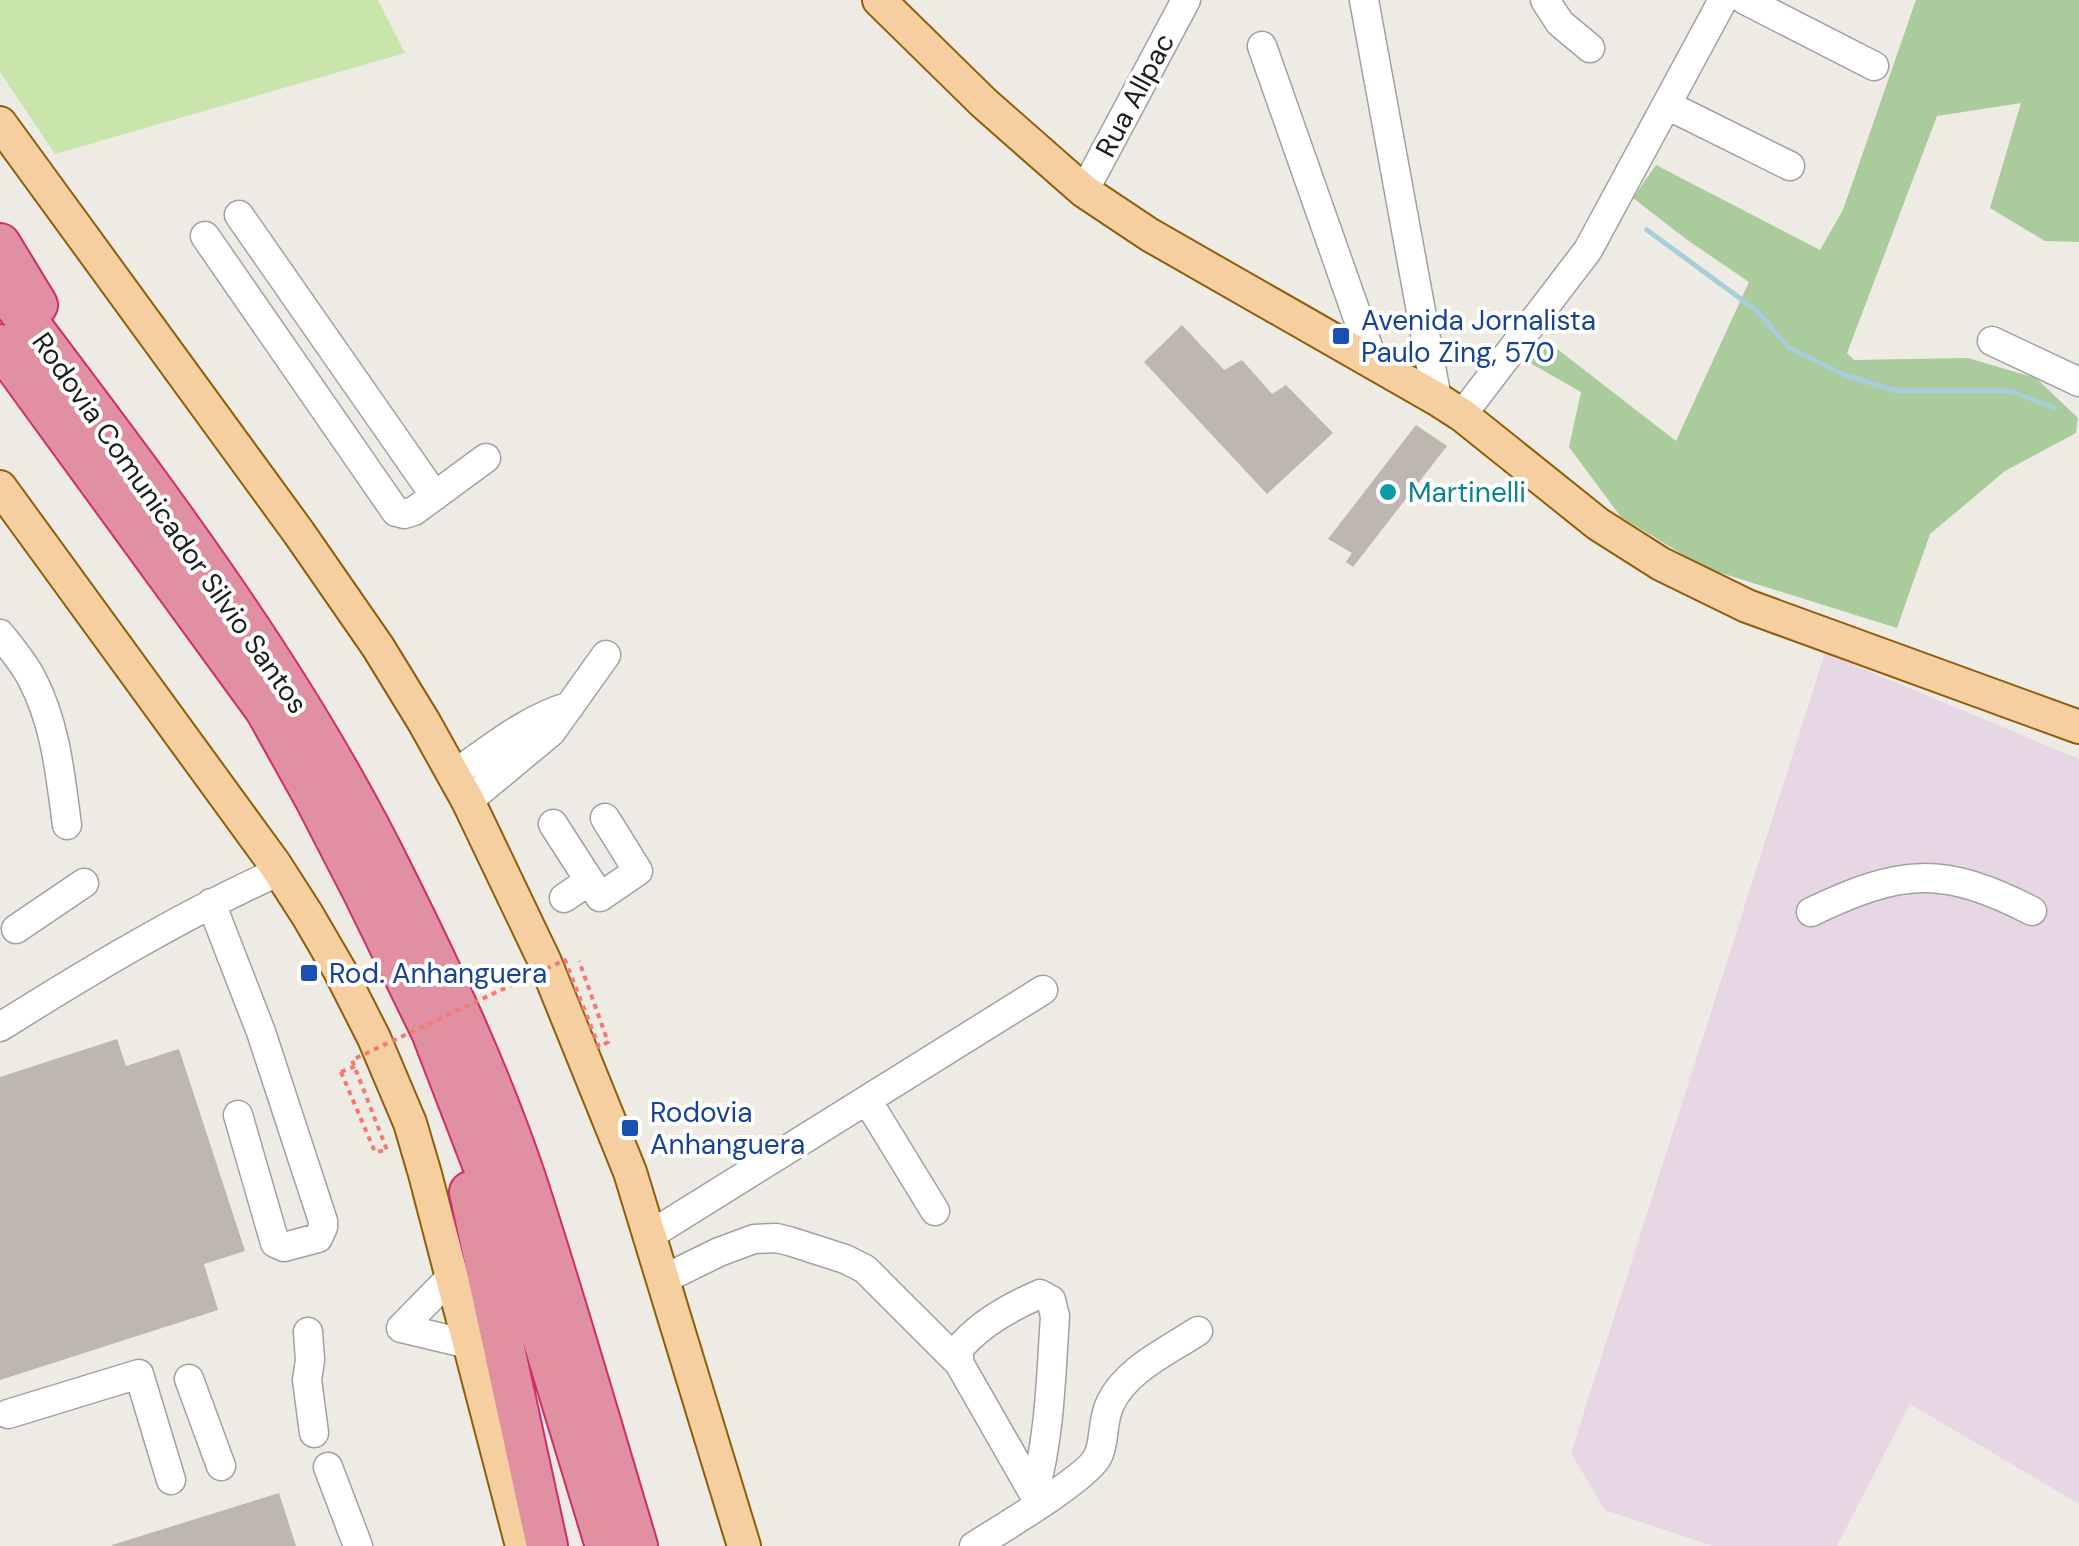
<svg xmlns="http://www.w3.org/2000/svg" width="2079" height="1546" font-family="'DM Sans',sans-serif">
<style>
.industrial{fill:#e7d6e4}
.grass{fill:#cae5ac}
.forest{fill:#aacb9b}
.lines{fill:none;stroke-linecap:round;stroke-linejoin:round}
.stream{stroke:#a6cfd9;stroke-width:5}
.building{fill:#beb6b1}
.minor-casing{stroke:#a1a1a1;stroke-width:31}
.major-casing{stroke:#8e5e08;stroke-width:36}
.highway-casing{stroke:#cf2e6a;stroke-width:44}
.path{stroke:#f27a71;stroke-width:4;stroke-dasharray:5 5;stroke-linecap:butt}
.minor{stroke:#fff;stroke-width:28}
.major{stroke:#f6cfa0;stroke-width:32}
.highway{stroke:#e190a1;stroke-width:40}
.path-bridge{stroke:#f27a71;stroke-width:4;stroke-dasharray:5 5;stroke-linecap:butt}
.transit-dot{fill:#1a4fb4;stroke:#fff;stroke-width:4}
.culture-dot{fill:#0f9aa8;stroke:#fff;stroke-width:4}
.labels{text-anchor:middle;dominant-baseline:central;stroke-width:8;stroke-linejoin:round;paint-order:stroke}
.street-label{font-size:28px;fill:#1d1d1d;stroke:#fff}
.transit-label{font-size:28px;fill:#164399;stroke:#fff;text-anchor:start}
.culture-label{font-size:28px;fill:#0d838f;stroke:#fff;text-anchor:start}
</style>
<rect width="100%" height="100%" fill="#eeeae4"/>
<path class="industrial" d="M1825,653L2079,759V1504L1910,1404L1837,1546H1713L1605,1510L1571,1453Z"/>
<path class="grass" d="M0,0H378L405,53L55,154L0,72Z"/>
<path class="forest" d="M1916,0H2079V242L2045,241L1990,208L2021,103L1937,116L1847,353L1854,360L1968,358L2036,378L2078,418L2076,433L2005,471L1930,534L1897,628L1705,568L1621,517L1569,447L1581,392L1525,360L1543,338L1676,441L1749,282L1686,239L1633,198L1656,165L1820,250L1843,210Z"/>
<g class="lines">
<path class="stream" d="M1647,230L1756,310L1789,348L1843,374L1896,391H2010L2055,408"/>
</g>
<path class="building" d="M1182,325L1224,370L1242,360L1272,394L1286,385L1333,433L1267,494L1144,362Z
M1416,425L1447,446L1353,567L1346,562L1352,553L1328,539Z
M117,1039L126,1066L179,1049L245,1251L204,1264L218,1310L0,1380V1077Z
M279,1493L296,1546H112V1545Z"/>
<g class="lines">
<defs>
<path id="minor" d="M1364,0L1437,399
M1545,0L1560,23L1590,48
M1745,0L1874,66
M1262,46L1373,361
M1667,105L1790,166
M1084,191L1186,0
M239,215L435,496
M205,236L396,512L404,514L414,511L486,458
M1992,341L2079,382
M1462,415L1588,250L1723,0
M0,634C11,648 24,663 32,679C56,725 60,774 67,825
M453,775C491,749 526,719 570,706
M468,801L551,732L606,655
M553,824L600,897L638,871L605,818
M564,898L589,881
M211,903L261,1032L323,1221V1227L318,1238L284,1247L275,1243L238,1115
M1811,912C1901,869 1942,865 2032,911
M16,929L84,883
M0,1027C91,970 182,915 280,871
M867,1100L935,1211
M650,1235L1043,990
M664,1279L719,1252L754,1239L776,1238L789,1241L845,1259L865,1269L959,1363
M401,1328L452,1276
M401,1328L468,1344
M308,1332L310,1360L307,1380L314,1433
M189,1379L221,1466
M8,1414L139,1374L171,1480
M328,1467L358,1546
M1034,1494C1050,1436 1051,1376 1055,1316L1051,1300L1040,1294C1010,1307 979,1324 959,1349V1363L1034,1494L1040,1503
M974,1546C998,1531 1089,1477 1098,1456C1105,1443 1102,1419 1110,1404C1125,1370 1168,1351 1198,1331"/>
<path id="major" d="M879,0L984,103L1084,191L1150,235L1437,399L1462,415L1598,524L1661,564L1747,606L2079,727
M0,123L299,533L378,647L424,722L468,801L545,962L630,1172L744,1546
M0,487L274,863L308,916L340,971L374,1038L410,1123L425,1174L522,1546"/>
<path id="highway" d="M0,244L37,305
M0,285C141,473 289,662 393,874C442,972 490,1074 525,1178C565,1300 600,1423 637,1546
M0,345L266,710L315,798L363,891L432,1032L486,1172L538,1322L606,1546
M470,1192L547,1546"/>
</defs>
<use href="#minor" class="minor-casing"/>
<use href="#major" class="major-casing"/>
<use href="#highway" class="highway-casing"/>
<path class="path" d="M341,1072L358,1065"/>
<use href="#minor" class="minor"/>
<use href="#major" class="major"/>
<use href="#highway" class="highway"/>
<path class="path-bridge" d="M341,1072L375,1152L387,1150L352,1060L565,960L599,1047L608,1042L579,961"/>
</g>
<g class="transit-dot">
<rect x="1331" y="326" width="20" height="20" rx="5"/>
<rect x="299" y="963" width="20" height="20" rx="5"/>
<rect x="620" y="1118" width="20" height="20" rx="5"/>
</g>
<circle class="culture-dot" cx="1388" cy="492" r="10"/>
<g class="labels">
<g class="street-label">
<text transform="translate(1135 95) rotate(-62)">Rua Allpac</text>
<text transform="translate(170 523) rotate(55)">Rodovia Comunicador Silvio Santos</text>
</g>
<g class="transit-label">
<text x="1361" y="320">Avenida Jornalista<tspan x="1361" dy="32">Paulo Zing, 570</tspan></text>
<text x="329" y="973">Rod. Anhanguera</text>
<text x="650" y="1112">Rodovia<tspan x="650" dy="32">Anhanguera</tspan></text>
</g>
<g class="culture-label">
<text x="1408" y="492">Martinelli</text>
</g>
</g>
</svg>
